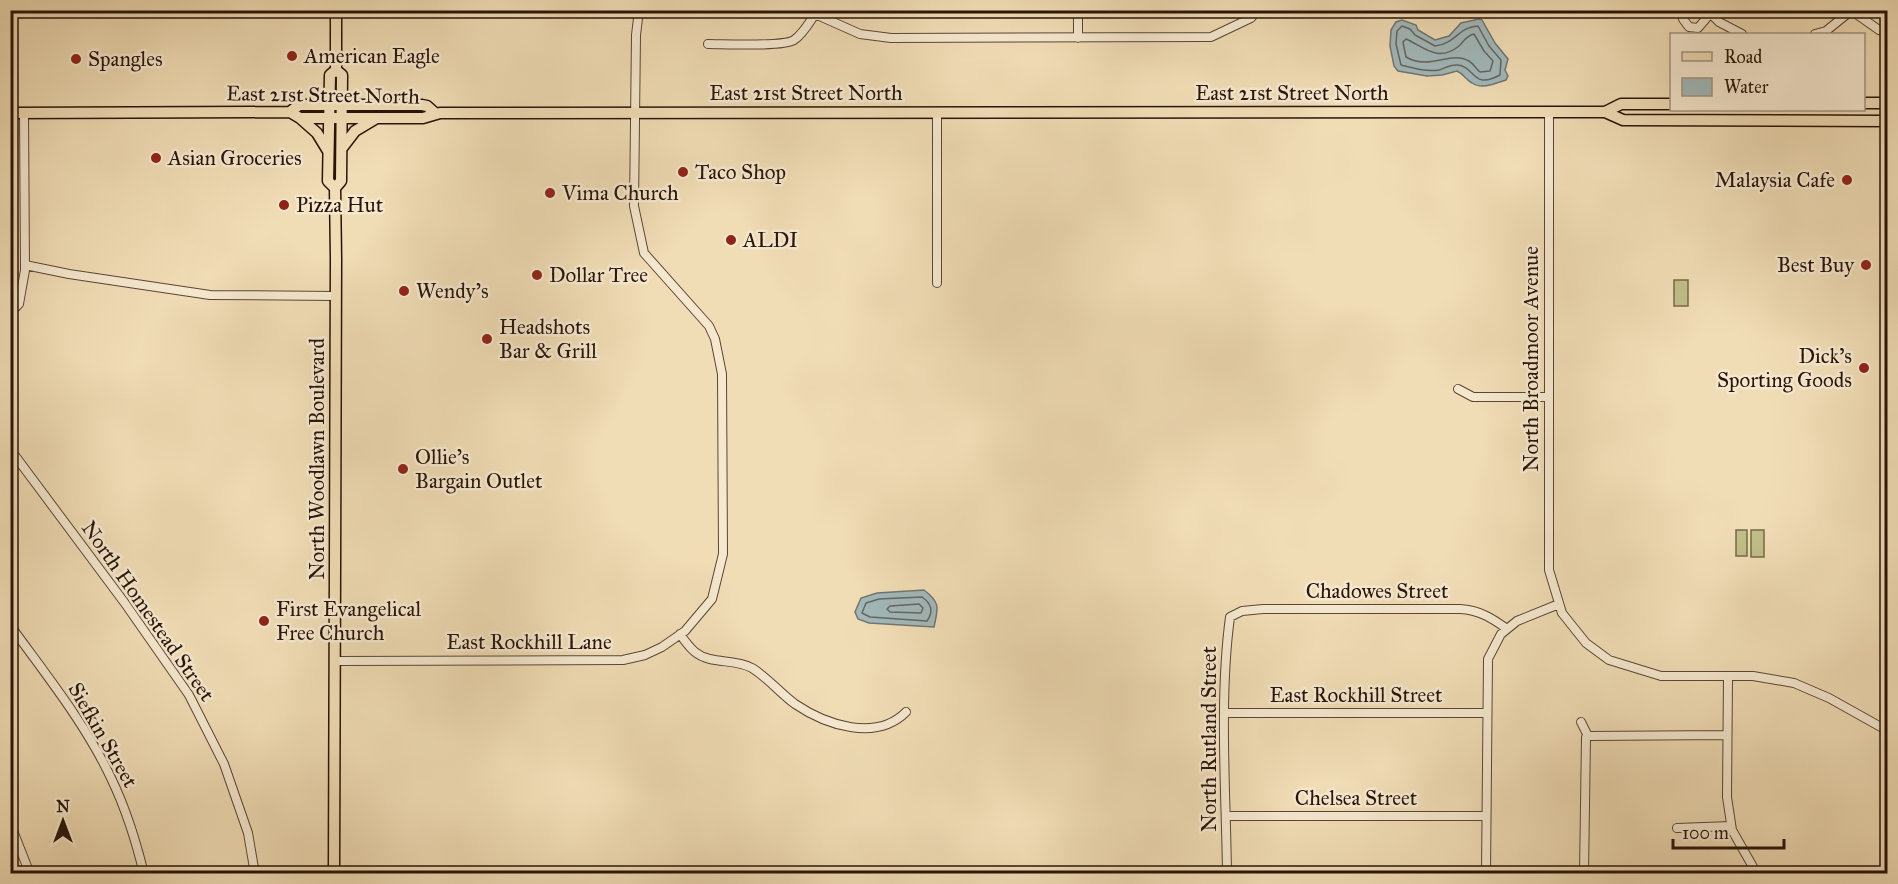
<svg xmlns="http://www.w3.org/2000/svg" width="1898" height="884" font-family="'IM FELL Great Primer',serif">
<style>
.green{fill:#c1be88;stroke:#756948;stroke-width:1.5}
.water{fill:#a1b8ba;stroke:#717673;stroke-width:1.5}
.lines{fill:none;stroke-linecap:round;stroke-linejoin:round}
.shore{stroke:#656662;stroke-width:1.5}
.minor-casing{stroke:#5b4634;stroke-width:10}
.major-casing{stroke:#291409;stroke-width:13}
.minor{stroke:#f5e8cf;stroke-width:8}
.major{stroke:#f0dcb5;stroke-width:10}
.poi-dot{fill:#8f2418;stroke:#f5e8cf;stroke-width:2}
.labels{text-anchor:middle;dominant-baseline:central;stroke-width:5;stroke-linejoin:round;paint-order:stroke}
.poi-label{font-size:21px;fill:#291409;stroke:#f5e8cf;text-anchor:start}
.street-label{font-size:21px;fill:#291409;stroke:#f5e8cf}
</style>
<rect width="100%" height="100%" fill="#f0dcb5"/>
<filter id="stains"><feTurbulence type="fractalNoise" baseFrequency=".00333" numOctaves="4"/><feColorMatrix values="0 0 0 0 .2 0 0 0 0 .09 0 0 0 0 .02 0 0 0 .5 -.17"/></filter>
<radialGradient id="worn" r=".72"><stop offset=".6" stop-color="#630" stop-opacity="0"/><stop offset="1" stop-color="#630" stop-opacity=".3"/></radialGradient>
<path class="green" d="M1674,280H1688V306H1674Z
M1736,530H1747V556H1736Z
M1751,530H1764V557H1751Z"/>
<path class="water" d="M1479,19L1482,20L1495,43L1508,59L1505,70L1508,76L1506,80C1496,83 1482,90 1472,83C1466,80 1464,74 1457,71L1442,75L1427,76L1398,71L1394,66L1390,46L1391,30L1396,22L1402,20L1416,25L1418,30L1435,40L1449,36L1461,23Z
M924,590C941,603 938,608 934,627L869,623L858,619L855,612L861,598L877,593Z"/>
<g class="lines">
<path class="shore" d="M1402,26L1410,29L1415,35L1435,46C1457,43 1458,27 1478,26L1489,46L1501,60L1500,75C1472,90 1476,67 1458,65C1451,64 1445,68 1439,70C1426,72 1413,68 1401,65L1396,44L1397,31Z
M1474,34L1484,51L1493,61L1490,71L1480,72C1476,69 1474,64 1469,61C1450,50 1430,71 1406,57L1403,42L1406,39C1424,47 1438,63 1459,46C1464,41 1466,36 1474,34Z
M922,597C931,603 934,611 927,621L870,617L862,613L866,603L879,599Z
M919,604L923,608L921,613L890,612L887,609L890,606Z"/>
<defs>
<path id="minor" d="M812,10L815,14L860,34L891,38L1211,37L1251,18L1257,10
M1078,10V38
M1683,10V19L1689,27L1698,28L1710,14
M1708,11L1719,22L1742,34
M1852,11L1879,30L1888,33
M1815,34L1826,31L1852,10
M708,44C724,44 783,47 794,40C803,34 809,23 815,14
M937,112V283
M1549,112V570L1562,613L1586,643L1609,660L1661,676H1753L1794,683L1829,698L1888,731
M25,265L69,274L210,295L336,296
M10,313L19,304L25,270L24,113
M1458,389L1473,397H1549
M10,449L124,602L189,695L224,764L248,833L255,874
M10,625C46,675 85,723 111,778C126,809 136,841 144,874
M680,634C684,640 689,647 695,652C711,665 734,658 752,668C768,678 780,693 795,704C826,725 876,742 906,712
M336,661L623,660L645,655L662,647L685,631L712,599L723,554L722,374L715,339L709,326L644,253L634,206L636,35L639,10
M1728,676L1727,797L1732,830L1757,874
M1225,713H1487
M1581,722L1588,736
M1588,736L1727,735
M1227,816H1486
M10,823L30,874
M1677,828L1731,826
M1227,874C1226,791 1219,699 1230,617L1242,611L1263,609H1460C1479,610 1492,618 1507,629
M1486,874L1488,659L1501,634L1517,621L1559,604
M1584,874L1586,737L1588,736"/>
<path id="major" d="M1864,103H1888
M290,112L299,105H422L427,106L436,114
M1605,112L1621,104H1672
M10,113L290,112L300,118H423L440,113L1605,112L1623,120L1888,121
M300,118L317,133L328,151
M342,148L355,131L375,119
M335,188L341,181L342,75L336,70V10
M334,874L336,259L335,188L328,181L330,75L336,70"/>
</defs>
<use href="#minor" class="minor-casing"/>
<use href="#major" class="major-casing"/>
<use href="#minor" class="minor"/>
<use href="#major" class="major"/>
</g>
<g class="poi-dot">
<circle cx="292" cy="56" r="6"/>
<circle cx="76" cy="59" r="6"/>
<circle cx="156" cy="158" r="6"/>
<circle cx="683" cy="172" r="6"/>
<circle cx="1847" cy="180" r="6"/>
<circle cx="550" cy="193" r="6"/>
<circle cx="284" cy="205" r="6"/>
<circle cx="731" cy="240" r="6"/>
<circle cx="1866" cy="265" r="6"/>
<circle cx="537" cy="275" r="6"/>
<circle cx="404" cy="291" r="6"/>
<circle cx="487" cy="339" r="6"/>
<circle cx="1864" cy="368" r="6"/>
<circle cx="403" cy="469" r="6"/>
<circle cx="264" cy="621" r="6"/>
</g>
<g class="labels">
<g class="poi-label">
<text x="304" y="56">American Eagle</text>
<text x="88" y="59">Spangles</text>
<text x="168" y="158">Asian Groceries</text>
<text x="695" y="172">Taco Shop</text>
<text x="1835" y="180" text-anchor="end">Malaysia Cafe</text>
<text x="562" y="193">Vima Church</text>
<text x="296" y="205">Pizza Hut</text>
<text x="743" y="240">ALDI</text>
<text x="1854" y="265" text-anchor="end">Best Buy</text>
<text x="549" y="275">Dollar Tree</text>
<text x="416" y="291">Wendy's</text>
<text x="499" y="327">Headshots<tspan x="499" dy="24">Bar &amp; Grill</tspan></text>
<text x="1852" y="356" text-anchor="end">Dick's<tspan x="1852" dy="24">Sporting Goods</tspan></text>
<text x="415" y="457">Ollie's<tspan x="415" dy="24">Bargain Outlet</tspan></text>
<text x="276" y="609">First Evangelical<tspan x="276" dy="24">Free Church</tspan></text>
</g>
<g class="street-label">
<text x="806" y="93">East 21st Street North</text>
<text x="1292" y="93">East 21st Street North</text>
<text transform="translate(323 95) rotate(1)">East 21st Street North</text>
<text transform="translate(1531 359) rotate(-90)">North Broadmoor Avenue</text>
<text transform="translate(317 459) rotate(-90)">North Woodlawn Boulevard</text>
<text x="1377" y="591">Chadowes Street</text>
<text transform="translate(148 611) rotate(55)">North Homestead Street</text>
<text x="529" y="642">East Rockhill Lane</text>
<text x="1356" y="695">East Rockhill Street</text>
<text transform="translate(103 735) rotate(60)">Siefkin Street</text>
<text transform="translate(1209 739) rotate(-90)">North Rutland Street</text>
<text x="1356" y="798">Chelsea Street</text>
</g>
</g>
<rect width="1898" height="884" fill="none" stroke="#f0dcb5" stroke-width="36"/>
<rect x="12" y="12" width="1874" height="860" fill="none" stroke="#291409" stroke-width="3"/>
<rect x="18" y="18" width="1862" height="848" fill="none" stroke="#291409" stroke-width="1.5"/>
<rect x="1670" y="33" width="195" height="78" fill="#f5e8cf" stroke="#a39380" stroke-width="1.5"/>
<rect x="1682" y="52" width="30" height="9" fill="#f0dcb5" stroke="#a39380" stroke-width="1.5"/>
<text x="1724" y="63" font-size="18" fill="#291409">Road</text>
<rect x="1682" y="78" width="30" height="18" fill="#a1b8ba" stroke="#a39380" stroke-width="1.5"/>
<text x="1724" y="93" font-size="18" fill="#291409">Water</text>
<g transform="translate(63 821)" stroke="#f5e8cf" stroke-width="4.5" paint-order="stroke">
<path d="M0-4.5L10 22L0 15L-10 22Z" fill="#291409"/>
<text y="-9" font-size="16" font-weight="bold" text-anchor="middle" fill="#291409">N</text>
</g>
<path d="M1673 839v9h111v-9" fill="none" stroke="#291409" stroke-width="3"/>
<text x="1682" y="839" font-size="18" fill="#291409" stroke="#f5e8cf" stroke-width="4.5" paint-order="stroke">100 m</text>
<rect width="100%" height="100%" filter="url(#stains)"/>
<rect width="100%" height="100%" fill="url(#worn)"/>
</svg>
